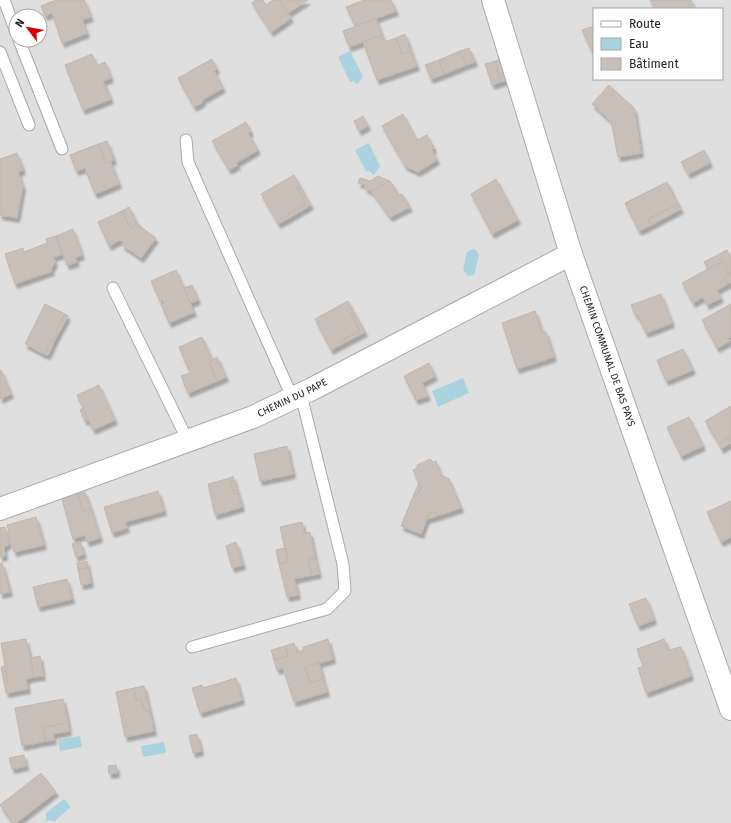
<svg xmlns="http://www.w3.org/2000/svg" width="731" height="823" font-family="'Fira Sans',sans-serif">
<style>
.residential{fill:#e0dfdf;fill-rule:evenodd}
.water{fill:#aad3df}
.building{fill:#c7bfb8;stroke:#c4b6ab;filter:url(#shadow)}
.lines{fill:none;stroke-linecap:round;stroke-linejoin:round}
.lane-casing{stroke:#a9a9a9;stroke-width:13}
.street-casing{stroke:#a9a9a9;stroke-width:24}
.lane{stroke:#fff;stroke-width:11}
.street{stroke:#fff;stroke-width:22}
.labels{text-anchor:middle;dominant-baseline:central;stroke-width:4;stroke-linejoin:round;paint-order:stroke}
.street-label{font-size:10px;fill:#222;stroke:#fff}
</style>
<defs>
<filter id="shadow"><feDropShadow dx="2.5" dy="4.5" stdDeviation="1" flood-color="#0004"/></filter>
</defs>
<rect width="100%" height="100%" fill="#f2efe9"/>
<path class="residential" d="M0,0H731V823H0ZM594,9H722V79H594ZM16,16H40V40H16Z"/>
<path class="water" d="M350,51L363,76L358,84L353,81L350,82L338,57Z
M369,143L380,166L374,175L369,171L366,172L355,150Z
M472,249L476,250L479,255L474,275L468,276L463,270L467,252Z
M463,378L469,393L438,407L432,391Z
M80,736L82,747L60,751L58,740Z
M164,742L166,753L143,757L141,746Z
M64,799L71,807L54,822L52,820L46,821V813Z"/>
<path class="building" d="M56,0H84L91,17L82,20L87,33L62,43L52,13L45,16L41,6Z
M256,0H263L266,5L273,0H279L291,18L271,32L252,3Z
M279,0H308L288,13Z
M364,0H391L396,11L355,26L346,7Z
M650,0H691L694,7L688,9H654Z
M376,19L382,35L349,47L343,31Z
M594,26V49L591,50L582,30Z
M405,34L411,51L402,54L396,38Z
M382,35L384,42L396,38L402,54L411,51L417,66L377,80L363,42Z
M469,48L475,62L466,65L460,51Z
M460,51L466,65L444,74L439,60Z
M92,54L96,66L105,62L111,78L103,81L111,99L83,110L65,65Z
M212,59L217,69L214,71L223,88L202,100L203,102L194,107L178,78Z
M501,59L507,80L501,82L495,61Z
M439,60L444,74L431,79L425,65Z
M495,61L501,82L492,85L485,64Z
M609,85L634,108L641,153L618,157L611,121L592,104Z
M403,114L417,140L427,135L434,148L432,150L437,160L418,172L405,166L382,126Z
M363,116L368,126L359,131L354,121Z
M246,122L251,132L248,133L258,150L236,163L238,165L229,170L212,141Z
M107,141L114,160L106,163L98,144Z
M98,144L106,163L110,161L119,184L95,194L85,168L76,171L70,155Z
M704,150L710,163L688,174L681,162Z
M17,153L23,170L18,172L23,186L17,218L0,215V159Z
M294,175L300,186L297,187L306,204L287,215L289,218L278,224L261,194Z
M378,176L390,181L371,191L366,189L364,184L358,183L360,178L370,181Z
M496,179L518,220L492,234L471,194Z
M390,181L399,195L402,194L410,207L390,217L371,191Z
M667,182L678,204L648,219L651,225L639,231L625,203Z
M300,186L311,205L289,218L287,215L306,204L297,187Z
M678,204L681,209L651,225L648,219Z
M129,207L138,225L136,223L132,228L129,226L122,211Z
M122,211L129,226L132,228L136,223L156,238L141,258L122,245L124,242L120,240L109,246L98,222Z
M73,229L82,255L75,258L77,262L67,265L56,236Z
M56,236L63,254L53,257L55,262L51,269L52,271L15,284L5,254L23,248L24,252L47,243L46,239Z
M727,250L731,258V282L728,284L724,277L730,274L723,261L708,269L704,262Z
M723,261L730,274L724,277L728,284L717,290L721,298L707,305L703,297L693,303L682,283Z
M176,270L194,312L169,323L161,304L164,303L162,300L160,301L151,281Z
M192,285L198,300L190,303L184,288Z
M661,294L672,323L646,333L637,314L635,315L631,305Z
M348,301L354,312L351,313L360,331L340,341L342,344L331,350L315,319Z
M45,304L65,314L57,329V336L52,340L44,354L25,344Z
M731,304V337L728,338L730,341L717,348L702,320Z
M535,311L542,332H546L554,357L517,369L502,323Z
M354,312L365,332L342,344L340,341L360,331L351,313Z
M65,314L68,316L57,336V329Z
M57,336L48,355L44,354L52,340Z
M202,337L212,360L209,362L217,381L188,393L181,376L190,373L179,347Z
M683,349L693,370L666,381L657,360Z
M217,357L226,377L217,381L209,362Z
M429,363L435,376L422,383L428,396L416,400L404,376Z
M1,370L11,394L0,399V371Z
M99,385L115,420L93,430L77,395Z
M731,406V439L730,437L719,444L705,421Z
M83,408L88,420L85,421L80,410Z
M689,417L703,446L681,456L667,427Z
M730,437L731,443L721,449L719,444Z
M287,446L293,474L260,481L254,454Z
M430,459L433,462L436,461L440,474L449,479L461,508L437,516L436,512L429,513L421,534L401,526L414,494L417,496L421,488L413,470L417,468V465Z
M233,476L238,493L234,494L230,478Z
M230,478L234,494L238,493L242,507L215,515L208,484Z
M419,483L421,488L417,496L414,494Z
M158,491L164,511L125,522L127,528L112,533L104,507Z
M85,492L91,509L83,511L78,494Z
M78,494L83,511L91,509L100,538L87,542L85,535L73,539L62,499Z
M731,501V537L721,542L707,512Z
M436,512L437,516L427,519L429,513Z
M36,517L44,545L14,552L7,525Z
M302,522L304,533L310,532L315,558L308,560L312,575L294,579L298,595L287,597L279,564L288,562L280,527Z
M5,527L9,544L4,547L5,556L0,557V528Z
M80,542L84,554L76,557L72,544Z
M236,542L243,565L232,568L226,546Z
M285,548L288,562L279,564L276,550Z
M315,558L319,574L312,575L308,560Z
M87,561L88,568L78,569L77,563Z
M2,563L10,592L0,594V564Z
M88,568L91,583L81,585L78,569Z
M67,579L72,599L38,607L33,587Z
M646,598L654,620L638,626L629,604Z
M26,639L34,677L26,679L28,689L6,693L4,682H8L1,643Z
M328,639L333,659L305,667L310,683L323,679L327,692L294,702L283,668L277,670L274,660L288,656L285,646L294,643L297,652L304,650L303,647Z
M664,639L669,650L681,647L691,676L646,693L638,668L643,666L637,649Z
M285,646L288,656L274,660L271,650Z
M40,656L43,676L34,677L30,658Z
M319,663L323,679L310,683L305,667Z
M5,666L8,682H4L1,667Z
M236,678L242,700L200,713L192,688L202,685L203,688Z
M144,686L150,713L143,708L141,699L136,700L134,688Z
M134,688L136,700L141,699L143,708L150,713L154,731L125,737L116,692Z
M63,699L68,723L43,727L46,741L22,746L15,708Z
M68,723L69,731L53,734L54,740L46,741L43,727Z
M197,734L201,751L193,753L189,736Z
M24,755L26,766L12,769L9,758Z
M116,765L117,773L109,774L108,766Z
M41,773L56,792L16,823H13L0,805Z"/>
<g class="lines">
<defs>
<path id="lane" d="M4,0L16,32
M19,40L62,149
M0,52L29,125
M186,140L188,162L293,399
M113,288L188,441
M192,647L327,609L345,591L343,564L301,395"/>
<g id="street">
<path id="s1" d="M493,0L571,254L731,709"/>
<path id="s2" d="M0,509L253,417L312,389L571,254"/>
</g>
</defs>
<use href="#lane" class="lane-casing"/>
<use href="#street" class="street-casing"/>
<use href="#lane" class="lane"/>
<use href="#street" class="street"/>
</g>
<g class="labels">
<g class="street-label">
<text stroke="none"><textPath href="#s1" startOffset="374">CHEMIN COMMUNAL DE BAS PAYS</textPath></text>
<text stroke="none"><textPath href="#s2" startOffset="313">CHEMIN DU PAPE</textPath></text>
</g>
</g>
<rect x="593" y="8" width="130" height="72" fill="#ffffff" stroke="#a7a7a7"/>
<rect x="601" y="21" width="20" height="6" fill="#ffffff" stroke="#a7a7a7"/>
<text x="629" y="28" font-size="12" fill="#222222">Route</text>
<rect x="601" y="38" width="20" height="12" fill="#aad3df" stroke="#a7a7a7"/>
<text x="629" y="48" font-size="12" fill="#222222">Eau</text>
<rect x="601" y="58" width="20" height="12" fill="#c7bfb8" stroke="#a7a7a7"/>
<text x="629" y="68" font-size="12" fill="#222222">Bâtiment</text>
<g transform="translate(28 28) rotate(302)"><circle r="19" fill="#ffffff" stroke="#a7a7a7"/>
<path d="M0-3L7 15L0 10L-7 15Z" fill="#d40000"/>
<text y="-6" font-size="11" font-weight="bold" text-anchor="middle" fill="#222222">N</text>
</g>
</svg>
